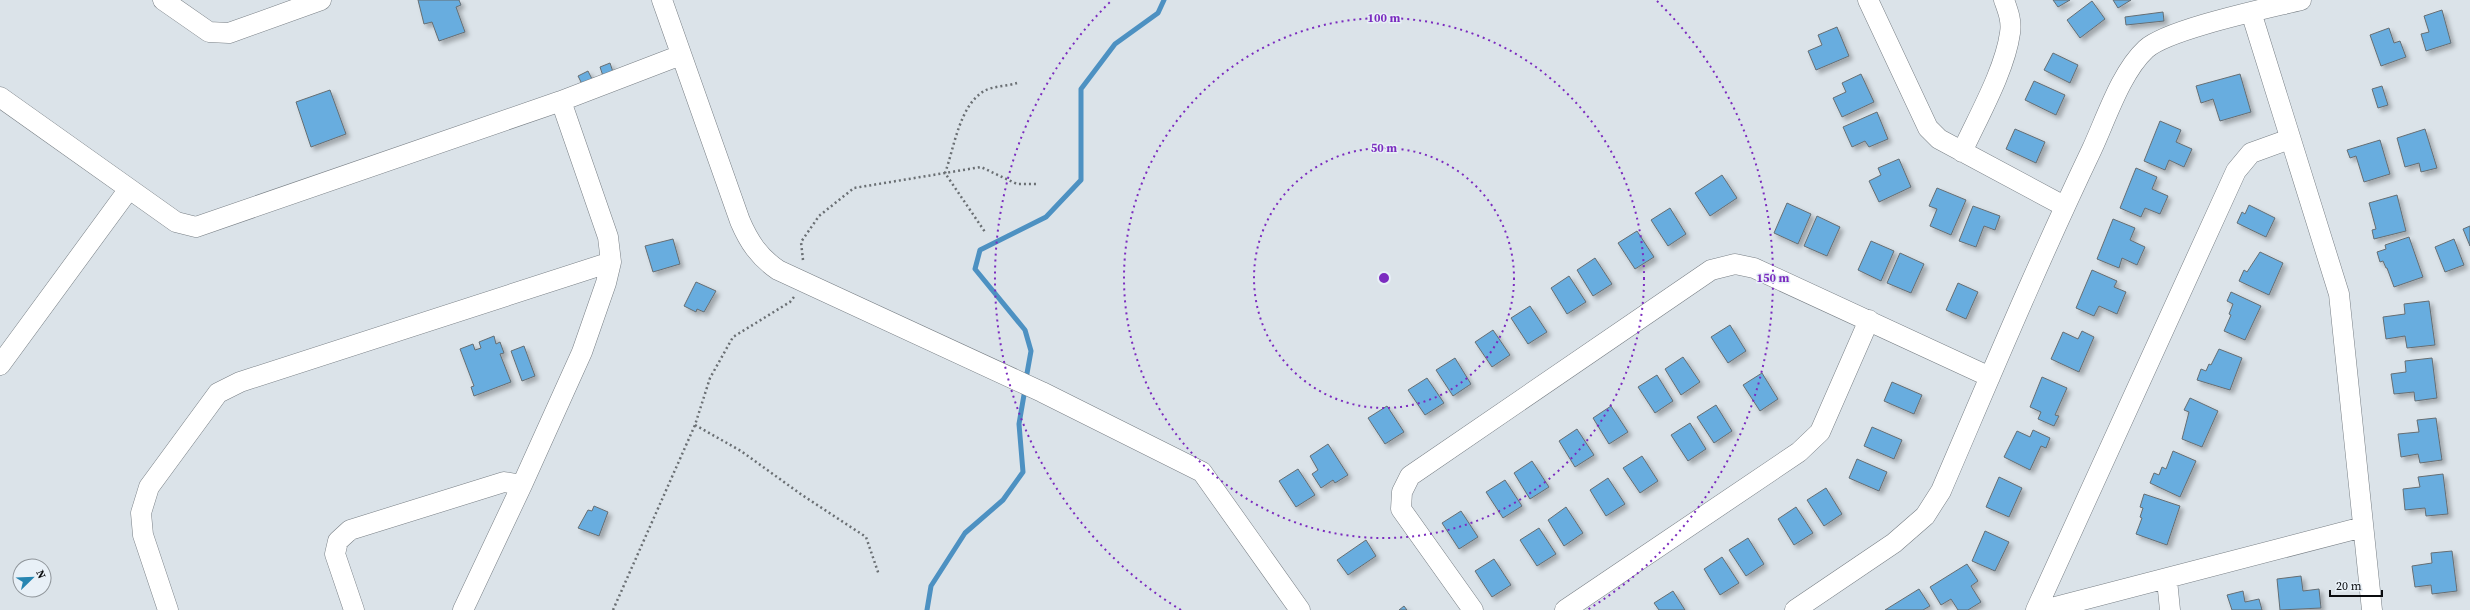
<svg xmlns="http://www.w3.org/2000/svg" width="2470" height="610" font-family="'Source Serif 4',serif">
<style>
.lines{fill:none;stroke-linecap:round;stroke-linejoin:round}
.stream{stroke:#4d91c2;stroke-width:5}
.building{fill:#67addf;stroke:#666e73;filter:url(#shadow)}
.street-casing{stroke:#787f85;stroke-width:21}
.path{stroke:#6a6f73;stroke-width:2.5;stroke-dasharray:2 3;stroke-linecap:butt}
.street{stroke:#fff;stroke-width:20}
.ring{fill:none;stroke:#7b2cbf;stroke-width:2;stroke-dasharray:2 4}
.centre{fill:#7b2cbf;stroke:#e8f0f7;stroke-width:2}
.ring-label{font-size:12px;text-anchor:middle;font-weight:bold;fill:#7b2cbf;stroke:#e8f0f7;stroke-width:3;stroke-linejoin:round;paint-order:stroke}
</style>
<defs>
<filter id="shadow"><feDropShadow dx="3.5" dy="3.5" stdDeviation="2" flood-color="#0004"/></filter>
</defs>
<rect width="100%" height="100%" fill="#dbe3e9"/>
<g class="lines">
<path class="stream" d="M1026,379L1031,351L1025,330L975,269L980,250L1046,217L1081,180V89L1115,44L1158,13L1164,0
M927,610L931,586L965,533L1003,500L1023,472L1019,424L1025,389"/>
</g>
<path class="building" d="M418,0H459L461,5L456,7L465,32L439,41L432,22L424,24Z
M2053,0H2070L2058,7Z
M2113,0H2131L2118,8Z
M2092,1L2105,19L2080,38L2067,20Z
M2442,10L2451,43L2426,51L2421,34L2429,32L2424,16Z
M2163,12L2164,21L2126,25L2125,17Z
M1837,27L1849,56L1816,70L1808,51L1822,45L1818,35Z
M2389,28L2394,43L2400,41L2406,57L2381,66L2370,35Z
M2053,53L2078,65L2070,83L2044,70Z
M610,63L613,72L603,76L600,67Z
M588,71L592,79L582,84L578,76Z
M1861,74L1874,102L1842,117L1833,98L1846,92L1842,83Z
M2240,74L2251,112L2220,121L2213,99L2201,103L2196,86Z
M2034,81L2065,95L2056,115L2025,100Z
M2382,86L2388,105L2378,108L2372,89Z
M330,90L346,134L311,147L296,102Z
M1877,112L1888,139L1869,147L1865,141L1852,147L1843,127Z
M2160,121L2181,130L2176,142L2192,149L2184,167L2169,160L2165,170L2144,161Z
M2015,129L2045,142L2036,163L2006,149Z
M2425,129L2437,168L2421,172L2419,163L2405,167L2397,138Z
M2380,140L2390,174L2364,182L2356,156L2350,158L2347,150Z
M1899,159L1911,187L1879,202L1869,181L1881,175L1878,168Z
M2136,168L2157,177L2152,189L2168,196L2160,214L2145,208L2141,217L2120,208Z
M1722,175L1737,198L1710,216L1695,193Z
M1937,188L1966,200L1951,235L1930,226L1937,209L1929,206Z
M2397,195L2406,231L2374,239L2372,230L2376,229L2369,203Z
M1787,203L1811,214L1798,244L1774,233Z
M2249,205L2275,218L2266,237L2237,223L2242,212L2245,214Z
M1973,206L2000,216L1995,230L1984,226L1976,247L1959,241Z
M1670,208L1686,234L1668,246L1651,220Z
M1817,216L1840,227L1827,256L1804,246Z
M2113,219L2135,228L2130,240L2145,247L2137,265L2122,258L2119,268L2097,259Z
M2470,226V246L2463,229Z
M1637,231L1654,257L1635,269L1618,243Z
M2409,237L2423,277L2394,287L2387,268H2386L2383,261L2380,262L2377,252L2386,249L2385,245Z
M673,239L680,264L653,272L645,246Z
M2454,239L2464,265L2445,272L2435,247Z
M1871,241L1894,251L1881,281L1858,270Z
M2260,252L2283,263L2269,295L2239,281L2244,270L2247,272Z
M1900,253L1924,264L1911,293L1887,283Z
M1595,258L1612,284L1593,296L1577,270Z
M2092,270L2117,281L2114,287L2126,292L2117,314L2099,306L2094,316L2076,308Z
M1569,276L1586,302L1567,314L1551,288Z
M696,282L716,291L704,312L697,309L696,312L684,306Z
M1958,283L1978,292L1966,319L1946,310Z
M2231,292L2261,306L2245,340L2224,331L2231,315L2229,314L2233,304L2227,301Z
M2429,301L2435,345L2407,348L2405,336L2386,339L2383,317L2405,314L2404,304Z
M1530,306L1547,332L1528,344L1511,318Z
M1730,325L1746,351L1728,363L1711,337Z
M1493,330L1510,355L1492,367L1475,342Z
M2082,331L2094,337L2079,372L2051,359L2063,332L2078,339Z
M494,336L496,344L500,342L504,353L500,354L511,382L474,396L471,387L474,386L460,349L473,344L475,350L481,348L479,342Z
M524,346L535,376L522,381L511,351Z
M2219,349L2242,358L2230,390L2197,380L2201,369L2206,371L2209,364L2211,365Z
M1683,357L1700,382L1681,395L1665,369Z
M1455,358L1471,384L1453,396L1436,370Z
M2432,358L2437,398L2415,401L2414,392L2394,394L2391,374L2406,372L2405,361Z
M1762,373L1778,399L1760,411L1743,385Z
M1657,375L1673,401L1655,413L1638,387Z
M2042,377L2067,388L2055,415L2059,416L2054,426L2038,419L2041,412L2030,407Z
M1427,378L1444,403L1425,415L1408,390Z
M1892,382L1922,395L1914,414L1884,401Z
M2190,398L2218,411L2202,447L2182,439L2189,412L2184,410Z
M1716,405L1732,431L1714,443L1697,417Z
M1387,406L1404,432L1385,444L1368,418Z
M1611,406L1628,432L1609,444L1593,418Z
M2436,418L2442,460L2420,463L2418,454L2401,457L2398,434L2419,432L2417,420Z
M1690,423L1706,449L1688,461L1671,435Z
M1872,427L1902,440L1894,459L1864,446Z
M1577,429L1594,455L1575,467L1559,441Z
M2033,430L2050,438L2046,448L2041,446L2030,470L2004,457L2017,431L2030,437Z
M1328,444L1348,475L1335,483L1333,480L1321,488L1312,474L1318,470L1310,456Z
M2173,451L2196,461L2180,497L2150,483L2154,473L2159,475L2162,467L2166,469Z
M1642,456L1658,481L1640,493L1623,468Z
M1857,459L1887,472L1879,491L1849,478Z
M1532,461L1549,487L1530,499L1514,473Z
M1298,469L1315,495L1296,507L1279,481Z
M2443,474L2448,514L2426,516L2425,508L2405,510L2403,489L2420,487L2418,477Z
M1999,477L2022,488L2009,517L1986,507Z
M1608,478L1625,504L1606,516L1590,490Z
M1505,480L1522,506L1503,518L1486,492Z
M1826,488L1842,514L1824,526L1807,500Z
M2144,494L2180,506L2167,545L2136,534L2142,518L2140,517L2143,508L2140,507Z
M594,506L608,512L599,536L578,528L588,510L592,511Z
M1566,507L1583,533L1564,546L1548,520Z
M1796,507L1813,533L1794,545L1778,519Z
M1461,511L1478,537L1459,549L1442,523Z
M1539,528L1556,554L1537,566L1520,540Z
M1985,531L2009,542L1995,571L1972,561Z
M1748,538L1764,564L1746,576L1729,550Z
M1366,540L1376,556L1348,575L1337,560Z
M2452,551L2457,591L2432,594L2431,585L2415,587L2412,566L2432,563L2431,553Z
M1722,557L1739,583L1720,595L1704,569Z
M1494,559L1511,585L1492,597L1475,571Z
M1967,564L1978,581L1971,586L1981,602L1968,610H1958L1951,599L1941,605L1930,587Z
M2301,576L2303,591L2319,589L2321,608L2280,610L2277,579Z
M1919,589L1930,606L1923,610H1885Z
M1673,591L1685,610H1659L1654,603Z
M2243,591L2245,602L2259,599L2262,610H2232L2227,595Z
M1404,606L1407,610H1399Z"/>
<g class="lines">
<defs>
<path id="street" d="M163,0L209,32L229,33L321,0
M662,0L740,221C749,242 759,257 778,270L1042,392L1202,472L1300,610
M1868,0L1928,128L1939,139L2064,206
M2251,12L2339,294L2372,610
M0,97L176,222L196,227L561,101L681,55
M1962,152C1978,117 2005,70 2010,33C2012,21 2008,11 2004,0
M0,365L129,189
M2167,580L2170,610
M168,610L143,535L141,513L149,487L218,393L240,382L611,262
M354,610L335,554L338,541L350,530L504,482L522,485
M463,610L522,485L582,352L606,283L611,262L608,237L561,101
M1473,610L1401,509L1402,492L1410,476L1711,270L1735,264L1754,268L1990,377
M1565,610L1799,452L1820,432L1869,320
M1795,610L1894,543L1925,516L1941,491C1990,377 2038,262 2092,149C2106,119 2121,72 2146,49C2168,29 2269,8 2301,0
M2036,610L2236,171L2251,153L2290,139
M2044,610L2363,527"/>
</defs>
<use href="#street" class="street-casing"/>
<path class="path" d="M1017,83C1008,86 993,86 984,91C959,106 954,149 945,173L981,167L1017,184H1036
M803,260L801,242L819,216L854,188L945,173L985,232
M695,425L741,451L802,495L866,537L879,575
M613,610L695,425L710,378L733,337L790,302L794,297"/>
<use href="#street" class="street"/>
</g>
<g class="ring">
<circle cx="1384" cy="278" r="130"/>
<circle cx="1384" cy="278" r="260"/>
<path d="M1181 610A389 389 0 0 1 1111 1M1657 1A389 389 0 0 1 1587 610"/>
</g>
<circle cx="1384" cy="278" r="6" class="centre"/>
<g class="ring-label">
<text x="1384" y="22">100 m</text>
<text x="1384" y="152">50 m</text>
<text x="1773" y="282">150 m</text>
</g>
<g transform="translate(32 578) rotate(67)"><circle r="19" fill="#e8f0f7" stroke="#8f959a"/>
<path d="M0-3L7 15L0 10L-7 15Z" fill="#2685b1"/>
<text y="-6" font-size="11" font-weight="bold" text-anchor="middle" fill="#0a0c0f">N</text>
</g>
<path d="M2330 590v6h52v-6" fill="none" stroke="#0a0c0f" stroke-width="2"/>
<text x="2336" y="590" font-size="12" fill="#0a0c0f" stroke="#e8f0f7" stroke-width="3" paint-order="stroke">20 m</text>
</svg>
